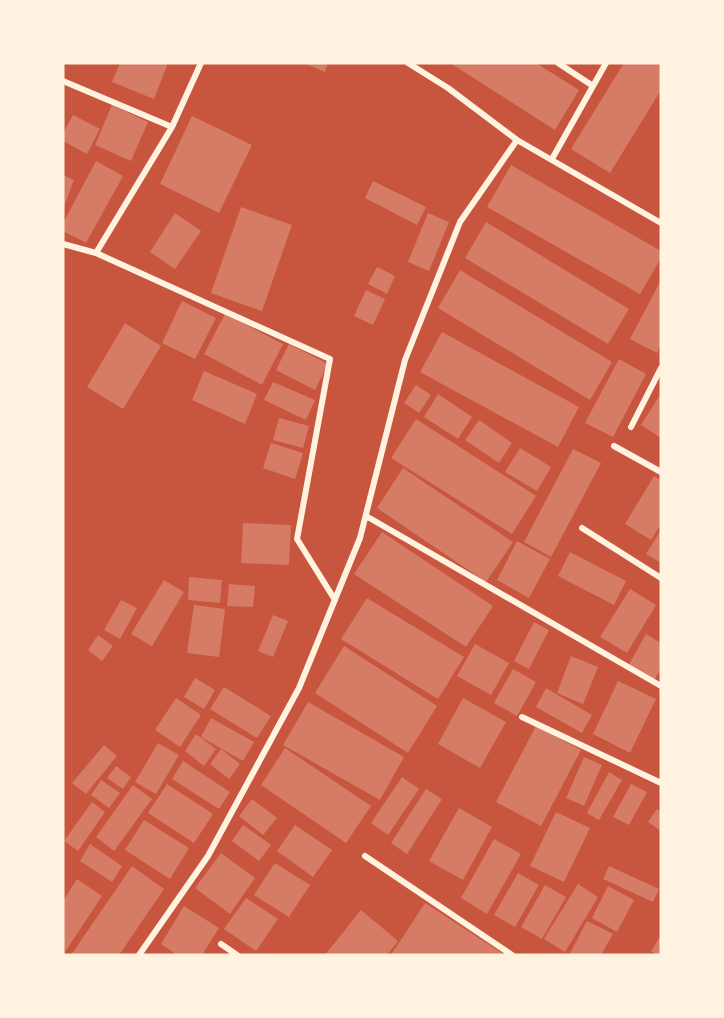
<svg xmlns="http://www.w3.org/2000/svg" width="724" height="1018" font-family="'Alegreya Sans',sans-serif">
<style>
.building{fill:#d67c66}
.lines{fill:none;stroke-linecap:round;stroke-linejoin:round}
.minor{stroke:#fff3e0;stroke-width:6}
</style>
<rect width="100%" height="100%" fill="#c8553d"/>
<path class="building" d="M120,63H168L154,99L112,82Z
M304,63H328L325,72Z
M450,63H536L579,90L555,130Z
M624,63H661V90L610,173L571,149Z
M112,105L148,122L131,161L95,145Z
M73,115L100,129L87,154L63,141V133Z
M192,116L252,145L219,213L160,184Z
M96,161L123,176L86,243L63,231V223Z
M511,165L661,251V258L640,294L487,207Z
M63,175L74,180L63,209Z
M373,181L426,207L417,225L365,198Z
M241,207L292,225L262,311L211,293Z
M175,213L201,231L175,269L150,252Z
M428,213L449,222L429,271L408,262Z
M486,222L629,309L608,344L465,258Z
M377,267L395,276L387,294L368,284Z
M460,270L612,362L590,400L438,308Z
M661,280V344L657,353L630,339Z
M366,290L385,299L373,325L354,316Z
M182,301L216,318L195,359L162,343Z
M225,314L283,344L262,385L204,354Z
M125,323L161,346L123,409L87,387Z
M442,332L579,407L558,447L420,372Z
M289,344L328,364L315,390L276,370Z
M619,359L646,374L613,437L585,423Z
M204,371L257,394L245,424L192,400Z
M273,382L315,400L306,420L264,400Z
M416,385L431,395L419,413L404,403Z
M438,394L472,417L458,439L424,417Z
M660,395L661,396V438L641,425Z
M279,418L309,426L303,448L273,440Z
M416,419L536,496L512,534L391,458Z
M479,420L512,443L499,463L465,440Z
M271,443L303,453L295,479L263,468Z
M520,448L551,467L537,491L505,472Z
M573,449L601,463L551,557L524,542Z
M403,468L513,542L486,582L377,508Z
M654,476L661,480V524L651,540L625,524Z
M243,523L291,525L289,565L241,563Z
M661,530V563L646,554Z
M382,532L493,606L466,647L354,574Z
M517,541L550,559L529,598L497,580Z
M570,552L626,581L614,605L558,576Z
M189,577L222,580L220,603L188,600Z
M164,580L184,592L152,646L131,634Z
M229,584L255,586L253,607L227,606Z
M630,589L656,605L627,653L600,637Z
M367,598L464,657L438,699L341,639Z
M121,600L137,608L120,639L104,630Z
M194,605L225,609L219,657L187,653Z
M273,615L288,621L273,657L258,651Z
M534,622L549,630L529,669L514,661Z
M646,634L661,643V668L654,681L628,666Z
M98,635L113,646L102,661L88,650Z
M475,644L509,663L491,695L457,676Z
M344,646L437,706L408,753L315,693Z
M571,656L598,667L583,704L557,693Z
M513,669L536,682L517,716L494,703Z
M195,678L215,690L204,709L184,697Z
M618,681L656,699L630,753L593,734Z
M224,687L271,716L257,738L210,709Z
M546,688L592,715L582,733L536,707Z
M176,698L201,715L180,747L155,730Z
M463,698L506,722L480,768L438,744Z
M308,702L404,757L380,800L283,745Z
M211,718L254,742L243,761L201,737Z
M536,726L581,750L541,826L496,802Z
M196,734L216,749L204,766L185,751Z
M158,743L179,755L156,794L135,782Z
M104,745L117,756L86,794L72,783Z
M285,748L371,806L346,843L261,785Z
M221,749L240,764L229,779L210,764Z
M584,757L602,765L584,806L566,798Z
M183,761L230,792L219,809L172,779Z
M116,766L131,777L123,789L107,778Z
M609,772L622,780L599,820L587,813Z
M402,777L419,789L388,835L371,823Z
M101,780L120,793L109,808L91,795Z
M167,784L213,814L194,843L148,813Z
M631,784L647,792L629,825L613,817Z
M133,785L152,799L114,851L96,837Z
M426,789L442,799L407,854L391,843Z
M252,799L277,818L263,835L239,816Z
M92,802L105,812L78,851L64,841Z
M459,808L492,827L463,880L429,861Z
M657,809L661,812V831L648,822Z
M556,812L590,828L564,882L530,866Z
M144,820L189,848L170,879L125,850Z
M243,825L271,845L259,861L232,841Z
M295,825L332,850L313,877L277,851Z
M494,839L521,854L487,914L461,898Z
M90,844L122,866L112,882L80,861Z
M221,853L255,878L230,914L195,888Z
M275,863L310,885L289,917L254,895Z
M132,866L164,889L119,955H71Z
M609,866L659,889L653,902L603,879Z
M518,873L539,885L515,927L494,915Z
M77,879L102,896L63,955V901Z
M578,884L598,897L565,952L544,939Z
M545,885L566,897L542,939L521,927Z
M608,886L634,900L617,932L592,918Z
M246,898L278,919L256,951L224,929Z
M425,903L505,955H391Z
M184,906L219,928L202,955H177L161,944Z
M361,910L398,941L387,955H325Z
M587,921L613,934L601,955H569Z
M661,935V955H657L651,951Z"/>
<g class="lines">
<path class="minor" d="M408,63L448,88L517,140L661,223
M558,63L593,86
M63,81L172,127
M552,159L606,63
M63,244L96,253L330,359L297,539L335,600
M96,253L172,127L201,63
M631,427L661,368
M614,446L661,472
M366,516L661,686
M582,528L661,578
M522,717L661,783
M365,856L512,955
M221,944L237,955
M139,955L208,856L299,688L360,538L405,360L460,222L517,140"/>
</g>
<rect width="724" height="1018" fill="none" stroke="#fff3e0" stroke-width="129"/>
</svg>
